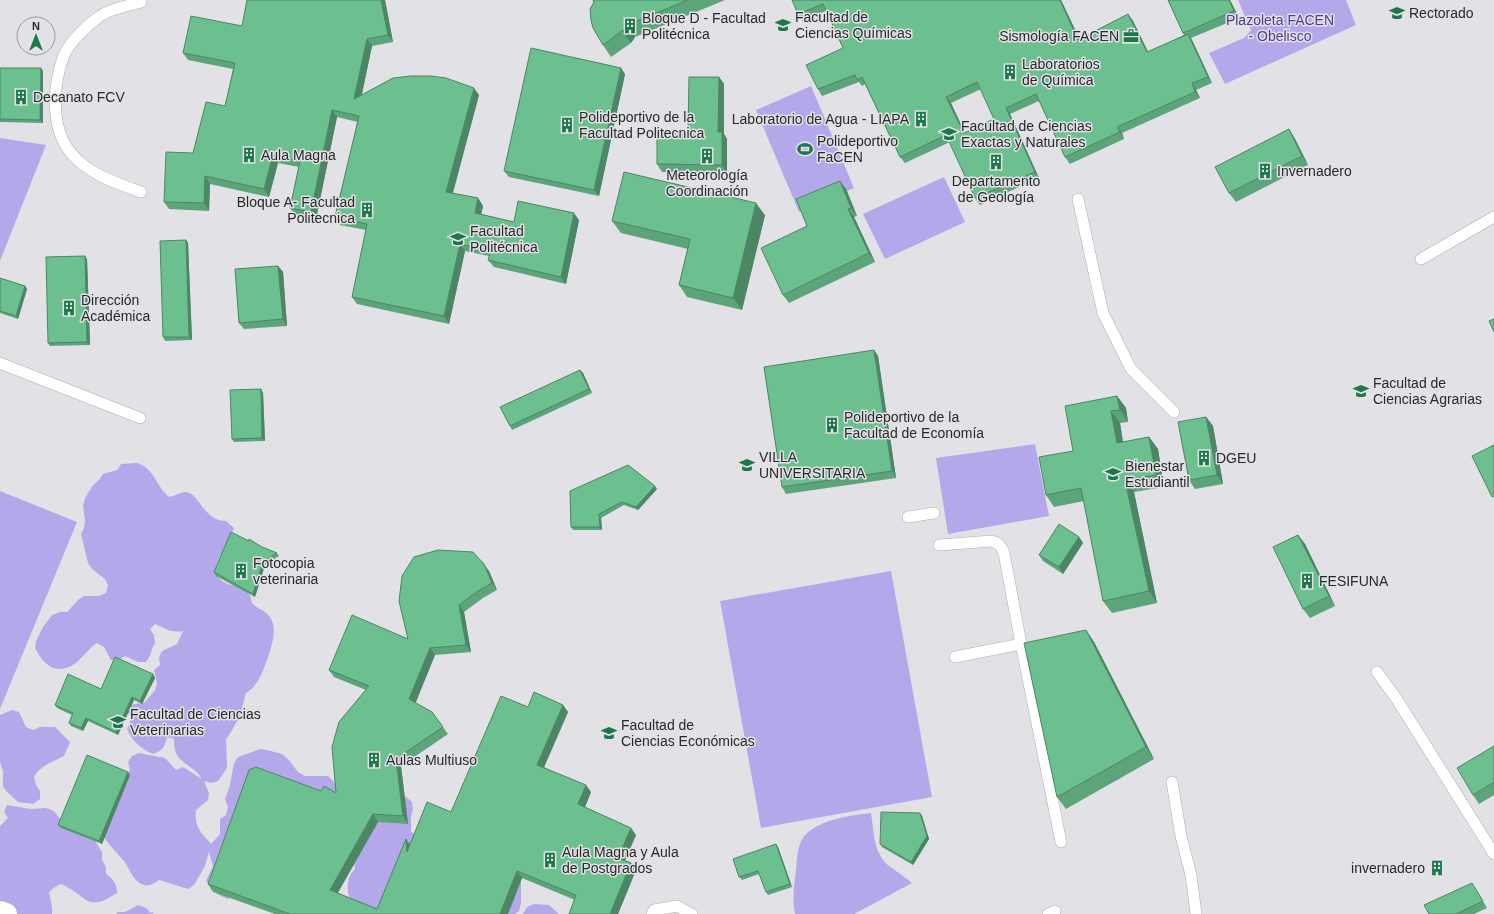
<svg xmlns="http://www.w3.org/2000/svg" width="1494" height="914" font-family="Helvetica,sans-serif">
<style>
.green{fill:#b4a8eb}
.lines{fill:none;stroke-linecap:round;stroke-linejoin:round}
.lane-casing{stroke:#acabaf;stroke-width:12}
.highway-casing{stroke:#acabaf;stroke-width:23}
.lane{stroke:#fff;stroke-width:11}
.highway{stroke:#fff;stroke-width:22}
.wall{fill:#5da47b;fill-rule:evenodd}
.shaded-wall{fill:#4c8664}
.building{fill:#6cbf8f;stroke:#4c8664;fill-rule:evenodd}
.labels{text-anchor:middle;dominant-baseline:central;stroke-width:3;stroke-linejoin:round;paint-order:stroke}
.poi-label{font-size:14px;fill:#29292b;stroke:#e2e2e6;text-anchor:start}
.park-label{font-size:14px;fill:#523a90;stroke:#e2e2e6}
</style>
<rect width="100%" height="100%" fill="#e2e2e6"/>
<path class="green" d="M1238,0H1346L1356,25L1225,84L1209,53L1244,38L1251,30Z
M811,86L854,188L799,212L756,110Z
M0,138L46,145L0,261Z
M944,177L965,222L885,259L863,214Z
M1035,444L1049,516L948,534L936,458Z
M137,463C154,468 156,486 169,497C174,496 180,493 184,492C200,491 202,521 226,521L234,528C231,535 229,542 225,548C221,555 214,564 216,573C219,582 228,584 235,586C239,588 246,591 249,594C251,596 251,600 252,603C257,609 265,610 269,616C279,627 271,648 267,660C262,673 258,686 246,693L242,708L244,715C232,724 235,729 226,739L227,768L218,781L211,783L204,781L209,793L208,800L196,810C194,827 201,832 211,844L220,834V819L226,815L228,807L225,799L230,785L234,763L238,757L260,749L267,750L282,754L288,759L298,772L305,776H328L340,788L351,794L231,890L229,899C219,897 212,890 206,881L209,874L213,867L209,852L205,866L194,885L188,889L159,880C154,883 149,887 144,885C133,882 130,869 124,861C116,852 108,844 102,834L126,775L130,770L128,762L132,756L139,753L165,758L176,770L183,767L202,779C192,762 173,765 174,739L167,737C165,747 162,751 153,754C141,749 132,741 127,729L130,722V715L124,710L130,705L145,702L155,690L157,683L154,670L160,665L159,658L162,651L177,644L183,631C170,633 167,629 155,624L150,629L154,635L155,643C151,650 151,656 146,662H138L125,656L119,660H111L104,647L97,643C89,648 84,656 77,662C74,665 69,667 66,668C51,673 41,660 35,648L36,641L43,627L52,615L60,612H67L78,600L84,596H99L106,593L108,585L105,579L92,569L88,563L81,534L84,528L85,520L83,506L85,498L93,485L99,480L103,474L117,470L121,464Z
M0,491L77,522L0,709Z
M891,571L932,797L761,828L720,601Z
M12,710L19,712L26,727L33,730L40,727H55L70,742L64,756C53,762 41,765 34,777L36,785L40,791V799L33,804L18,802L7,792L3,786V771L0,762V715Z
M392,791L406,797L412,802L413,810L411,816V832L516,875L521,881V903L519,911L515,914H365C354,904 346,900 348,883C349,877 350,874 355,869L353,855Z
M7,805L30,809L46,808L54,811L60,819L66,824L94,839L102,852V860L106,867V874C114,880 117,884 117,893C86,914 87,895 61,884L55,887L49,892L52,907V914H0V826L8,818L4,812Z
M871,813C874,831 873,853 889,866C897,872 905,877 912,883L854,914H795C792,899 794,885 796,871C797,860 797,847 803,838C815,820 852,815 871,813Z
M534,904L549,905L559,914H523L527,907Z
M138,905C144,907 148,908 150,913L152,912L154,914H116L118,912H125Z"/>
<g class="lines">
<defs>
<path id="lane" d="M141,192C116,183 88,174 70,152C50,126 53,84 64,55C70,42 84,28 96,19C108,9 127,6 141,2
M1078,199L1103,313L1131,369L1174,412
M1421,259L1494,217
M0,363L140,418
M908,517L934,513
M939,545L992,541C999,543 1001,546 1004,553L1021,644L1061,842
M955,657L1021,644
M1377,672L1396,698L1494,854
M1172,782L1181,836L1191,875L1196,914
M652,914L654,910L677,906L692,914
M1048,914L1055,911"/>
<path id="highway" d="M0,912L6,914"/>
</defs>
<use href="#lane" class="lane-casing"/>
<use href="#highway" class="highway-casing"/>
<use href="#lane" class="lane"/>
<use href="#highway" class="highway"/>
</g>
<path class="wall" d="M247,0H385L393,42L372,46L362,95H479L453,193L478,198L483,206L481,214L514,222L579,220L566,284L494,267L488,260L489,256L465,251L449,324L357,304L352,297L366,230L340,225L335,217L358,122L337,117L316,219L295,215L290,208L299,167L278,163L269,197L210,184L209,211L169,209L164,202L193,153L225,106L233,69L188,60L183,53L242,26Z
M593,0H725L635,37L631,43L611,57L603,45Z
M792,0H1061L1079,39L1128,14L1133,21L1148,52L1184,35L1168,0H1230L1239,18L1191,38L1212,83L1196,90L1200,98L1122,133L1124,139L1070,164L1065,157L1039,101L1010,114L1039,178L980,205L975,198L950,142L905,163L900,157L865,84L862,86L859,82L822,96L818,89L843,48L826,11L803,21L798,14ZM981,89L994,119L965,133L951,103Z
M0,68L43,71V123L0,122Z
M625,74L599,196L509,177L504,171Z
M719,77L724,84V134L727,139V173L662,172L657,164L688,131Z
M1289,129L1295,139L1308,165L1236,202L1229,193Z
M846,189L857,216L854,217L875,262L789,303L783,295L807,226Z
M765,215L742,310L687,297L679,285L688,249L621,233L612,221Z
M186,240L188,243L192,340L165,341L163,337Z
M87,259L90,345L50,346L48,343Z
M278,266L283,272L287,326L244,329L239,323Z
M0,278L25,286L27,289L18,319L0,313Z
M874,350L878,356L896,478L786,494L782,487Z
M580,370L583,373L592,393L512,430L510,426Z
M261,389L263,393L265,441L234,442L232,439Z
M1117,396L1126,408L1128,422L1120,423L1123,442L1149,437L1158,449L1164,487L1134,492L1157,603L1112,613L1103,601L1084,501L1054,507L1046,495L1073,451Z
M1206,417L1213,426L1223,484L1195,489L1189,480Z
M657,489L638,510L624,505L601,518L602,530H573L571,527L570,491Z
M1298,535L1305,544L1335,606L1310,618L1303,609Z
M1079,537L1083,543L1063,574L1043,561L1039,555Z
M262,547L277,553L279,556L265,565L255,597L216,576L214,572Z
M489,571L497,590L483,598L464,612L471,652L435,655L415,703L432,712L448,734L401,766L408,824L378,822L338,893L377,909L406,839L410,845L451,812L528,707L563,705L568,712L544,767L591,792L585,807L636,835L625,860L631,863L636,870L618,914H569L575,900L522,878L508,914H275L213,892L208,884L321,791L336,793L366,690L334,677L329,670L408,639Z
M1086,630L1094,642L1154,759L1066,809L1057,797Z
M153,674L155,678L142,704L134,700L118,735L88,721L83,731L71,726L69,723L72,715L57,708L55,705L101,689Z
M1494,746V795L1479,804L1473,795Z
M130,775L102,844L61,828L58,825Z
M922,816L929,839L913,865L882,847L880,844Z
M778,847L792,887L768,895L766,892L759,874L742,880L739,877Z
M1476,889L1487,908L1474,914H1429Z"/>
<path class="shaded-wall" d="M381,0H385L393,42L388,35Z
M1060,0H1061L1083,46L1078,40Z
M1229,0H1230L1239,18L1234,11Z
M1128,14L1133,21L1151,58L1147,52Z
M627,25L635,37L631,43L622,31Z
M1188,34L1192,40L1212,83L1208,77Z
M367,39L372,46L359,106L354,99Z
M41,68L43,71V123L40,120Z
M621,68L625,74L599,196L594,190Z
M719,77L724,84V134L727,139V173L722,165L718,132Z
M1192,83L1196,90L1200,98L1195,92Z
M474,88L479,95L451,199L446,192Z
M946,97L951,103L968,140L964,133Z
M1006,108L1010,114L1039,178L1035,172Z
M332,110L337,117L316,219L311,212Z
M1117,127L1122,133L1124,139L1120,132Z
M1289,129L1295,139L1308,165L1302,156Z
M273,155L278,163L269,197L264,189Z
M205,176L210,184L209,211L204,203Z
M840,181L846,189L857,216L851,208Z
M478,198L483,206L480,220L475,213Z
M756,203L765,215L742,310L733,298Z
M848,209L854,217L875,262L869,253Z
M574,213L579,220L566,284L561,277Z
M186,240L188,243L192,340L189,337Z
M460,244L465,251L449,324L444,316Z
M85,256L87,259L90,345L87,342Z
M278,266L283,272L287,326L283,319Z
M25,286L27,289L18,319L16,316Z
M874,350L878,356L896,478L892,471Z
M580,370L583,373L592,393L589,389Z
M261,389L263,393L265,441L262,438Z
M1117,396L1126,408L1128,422L1120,410Z
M1111,411L1120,423L1125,455L1117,443Z
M1206,417L1213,426L1223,484L1217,475Z
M1149,437L1158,449L1164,487L1156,475Z
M1125,480L1134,492L1157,603L1149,591Z
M655,486L657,489L638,510L636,507Z
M599,514L601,518L602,530L600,527Z
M1298,535L1305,544L1335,606L1329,596Z
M1079,537L1083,543L1063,574L1059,567Z
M263,562L265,565L255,597L253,594Z
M484,564L489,571L497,590L492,583Z
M459,605L464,612L471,652L466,645Z
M1086,630L1094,642L1154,759L1146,747Z
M430,648L435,655L414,707L409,699Z
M153,674L155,678L142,704L140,701Z
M132,697L134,700L118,735L116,732Z
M563,705L568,712L542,772L537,765Z
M86,718L88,721L83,731L81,728Z
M396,759L401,766L408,824L403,816Z
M128,772L130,775L102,844L99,841Z
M586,785L591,792L583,812L578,804Z
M920,813L922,816L929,839L913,865L911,862Z
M373,814L378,822L335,897L330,890Z
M631,828L636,835L623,865L618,858Z
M406,839L411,846L407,852Z
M776,844L778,847L792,887L790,884Z
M631,863L636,870L618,914H610Z
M517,871L522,878L508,914H500Z"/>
<path class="building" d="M247,0H381L388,35L367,39L354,99L393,78L411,76H431L446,78L474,88L446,192L478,198L475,213L514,222L518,201L574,213L561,277L488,260L491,251L460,244L444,316L352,297L367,224L335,217L359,116L332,110L311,212L290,208L300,161L273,155L264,189L205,176L204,203L164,202L166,152L193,153L206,102L225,106L235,63L183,53L191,16L242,26Z
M593,0H688L627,25L622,31L603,45L593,28L591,20L590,9L594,2Z
M792,0H1060L1078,40L1128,14L1147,52L1188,34L1208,77L1192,83L1195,92L1117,127L1120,132L1065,157L1036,94L1006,108L1035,172L975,198L946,135L900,157L862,77L857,80L855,75L818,89L806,65L843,48L823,4L798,14ZM977,82L994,119L964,133L946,97Z
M1168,0H1229L1234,11L1183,33Z
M531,48L621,68L594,190L504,171Z
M0,68H41L40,120L0,119Z
M689,77H719L718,132H722V165L657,164V133H682V131H688Z
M1289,129L1302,156L1229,193L1215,167Z
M624,172L756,203L733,298L679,285L690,239L612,221Z
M840,181L851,208L848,209L869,253L783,295L761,248L807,226L796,199Z
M186,240L189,337H163L160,241Z
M85,256L87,342L48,343L46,257Z
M278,266L283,319L239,323L235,269Z
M0,278L25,286L16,316L0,311Z
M1494,319V332L1489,321Z
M874,350L892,471L782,487L764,367Z
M580,370L589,389L510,426L500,407Z
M261,389L262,438L232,439L230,390Z
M1117,396L1120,410L1111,411L1117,443L1149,437L1156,475L1125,480L1149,591L1103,601L1081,488L1046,495L1039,457L1073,451L1065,406Z
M1206,417L1217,475L1189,480L1178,422Z
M1494,445V496L1492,497L1472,456Z
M628,465L655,486L636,507L622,502L599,514L600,527H571L570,491Z
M1059,524L1079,537L1059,567L1039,555Z
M231,532L249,541V539L262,547L277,553L263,562L253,594L214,572Z
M1298,535L1329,596L1303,609L1273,547Z
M438,550L473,552L484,564L492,583L478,591L459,605L466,645L430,648L409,699L432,712L443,727L396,759L403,816L373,814L330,890L377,909L406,839L407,852L427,802L451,812L501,696L528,707L534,692L563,705L537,765L586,785L578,804L631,828L618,858L631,863L610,914H569L576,895L517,871L500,914H290L208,884L249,770L256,767L321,791L324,786L336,793L332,747L339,722L369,686L329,670L352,615L408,639L399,601L402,576L414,557Z
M1086,630L1146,747L1057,797L1024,643Z
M115,657L153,674L140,701L132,697L116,732L86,718L81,728L69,723L73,713L55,705L68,674L101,689Z
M1494,746V782L1473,795L1457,768Z
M87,755L128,772L99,841L58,825Z
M881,812L920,813L927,836L911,862L880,844Z
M776,844L790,884L766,892L758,871L739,877L733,859Z
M1472,883L1483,901L1456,914H1429L1424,905Z"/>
<defs>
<symbol id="university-bare" viewBox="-9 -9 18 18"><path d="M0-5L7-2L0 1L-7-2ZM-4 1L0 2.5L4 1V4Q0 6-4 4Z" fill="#1c774c" stroke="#e2e2e6" stroke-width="2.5" paint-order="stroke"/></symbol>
<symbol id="building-bare" viewBox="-9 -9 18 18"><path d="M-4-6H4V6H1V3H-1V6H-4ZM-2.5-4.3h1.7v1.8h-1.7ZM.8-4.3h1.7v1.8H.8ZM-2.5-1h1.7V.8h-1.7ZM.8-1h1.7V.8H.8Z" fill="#1c774c" stroke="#e2e2e6" stroke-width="2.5" paint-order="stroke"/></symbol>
<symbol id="office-bare" viewBox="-9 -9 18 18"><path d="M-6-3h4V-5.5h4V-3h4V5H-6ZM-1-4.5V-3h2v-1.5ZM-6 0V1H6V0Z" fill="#1c774c" stroke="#e2e2e6" stroke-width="2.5" paint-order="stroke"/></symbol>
<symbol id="stadium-bare" viewBox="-9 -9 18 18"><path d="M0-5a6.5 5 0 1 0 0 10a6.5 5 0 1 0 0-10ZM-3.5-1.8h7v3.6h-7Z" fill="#1c774c" stroke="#e2e2e6" stroke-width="2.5" paint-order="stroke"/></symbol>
</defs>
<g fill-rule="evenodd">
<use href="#university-bare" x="1386" y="2" width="22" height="22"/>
<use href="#university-bare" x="772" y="14" width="22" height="22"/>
<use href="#building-bare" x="619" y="15" width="22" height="22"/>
<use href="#office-bare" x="1120" y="25" width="22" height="22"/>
<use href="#building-bare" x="999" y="61" width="22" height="22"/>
<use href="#building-bare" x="10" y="86" width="22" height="22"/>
<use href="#building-bare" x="910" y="108" width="22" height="22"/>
<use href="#building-bare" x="556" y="114" width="22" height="22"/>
<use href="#university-bare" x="938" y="123" width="22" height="22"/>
<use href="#stadium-bare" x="794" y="138" width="22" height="22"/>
<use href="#building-bare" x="238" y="144" width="22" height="22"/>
<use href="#building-bare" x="696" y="145" width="22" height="22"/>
<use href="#building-bare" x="985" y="151" width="22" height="22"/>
<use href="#building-bare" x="1254" y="160" width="22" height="22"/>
<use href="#building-bare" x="356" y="199" width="22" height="22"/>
<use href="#university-bare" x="447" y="228" width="22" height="22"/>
<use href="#building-bare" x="58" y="297" width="22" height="22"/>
<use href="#university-bare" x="1350" y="380" width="22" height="22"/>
<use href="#building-bare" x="821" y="414" width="22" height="22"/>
<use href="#building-bare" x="1193" y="447" width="22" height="22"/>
<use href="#university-bare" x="736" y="454" width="22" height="22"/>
<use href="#university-bare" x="1102" y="463" width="22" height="22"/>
<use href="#building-bare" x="230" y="560" width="22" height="22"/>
<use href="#building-bare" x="1296" y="570" width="22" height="22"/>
<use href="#university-bare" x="107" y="711" width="22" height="22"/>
<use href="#university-bare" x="598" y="722" width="22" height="22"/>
<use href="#building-bare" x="363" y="749" width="22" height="22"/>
<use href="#building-bare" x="539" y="849" width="22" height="22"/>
<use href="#building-bare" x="1426" y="857" width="22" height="22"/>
</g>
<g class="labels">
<g class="poi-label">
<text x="1409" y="13">Rectorado</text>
<text x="795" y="17">Facultad de<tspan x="795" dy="16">Ciencias Químicas</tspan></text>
<text x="642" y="18">Bloque D - Facultad<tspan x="642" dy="16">Politécnica</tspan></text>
<text x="1119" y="36" text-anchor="end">Sismología FACEN</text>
<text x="1022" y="64">Laboratorios<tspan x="1022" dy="16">de Química</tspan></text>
<text x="33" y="97">Decanato FCV</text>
<text x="579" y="117">Polideportivo de la<tspan x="579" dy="16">Facultad Politecnica</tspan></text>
<text x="909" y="119" text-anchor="end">Laboratorio de Agua - LIAPA</text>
<text x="961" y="126">Facultad de Ciencias<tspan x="961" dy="16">Exactas y Naturales</tspan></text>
<text x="817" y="141">Polideportivo<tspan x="817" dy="16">FaCEN</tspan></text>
<text x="261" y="155">Aula Magna</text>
<text x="1277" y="171">Invernadero</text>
<text x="707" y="175" text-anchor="middle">Meteorología<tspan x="707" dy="16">Coordinación</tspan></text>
<text x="996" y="181" text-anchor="middle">Departamento<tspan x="996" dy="16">de Geología</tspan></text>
<text x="355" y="202" text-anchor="end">Bloque A- Facultad<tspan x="355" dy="16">Politecnica</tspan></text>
<text x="470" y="231">Facultad<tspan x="470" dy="16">Politécnica</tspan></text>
<text x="81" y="300">Dirección<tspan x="81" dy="16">Académica</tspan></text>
<text x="1373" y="383">Facultad de<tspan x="1373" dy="16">Ciencias Agrarias</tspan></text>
<text x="844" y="417">Polideportivo de la<tspan x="844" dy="16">Facultad de Economía</tspan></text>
<text x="759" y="457">VILLA<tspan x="759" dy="16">UNIVERSITARIA</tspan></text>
<text x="1216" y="458">DGEU</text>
<text x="1125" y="466">Bienestar<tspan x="1125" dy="16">Estudiantil</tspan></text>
<text x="253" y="563">Fotocopia<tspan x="253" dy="16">veterinaria</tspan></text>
<text x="1319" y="581">FESIFUNA</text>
<text x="130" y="714">Facultad de Ciencias<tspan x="130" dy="16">Veterinarias</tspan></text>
<text x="621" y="725">Facultad de<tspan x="621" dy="16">Ciencias Económicas</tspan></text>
<text x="386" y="760">Aulas Multiuso</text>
<text x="562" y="852">Aula Magna y Aula<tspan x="562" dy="16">de Postgrados</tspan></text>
<text x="1425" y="868" text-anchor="end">invernadero</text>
</g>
<g class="park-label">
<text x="1280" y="20">Plazoleta FACEN<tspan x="1280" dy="16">- Obelisco</tspan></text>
</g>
</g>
<g transform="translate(36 36)"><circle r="19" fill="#e2e2e6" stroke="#98989b"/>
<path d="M0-3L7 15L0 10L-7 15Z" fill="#1c774c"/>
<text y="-6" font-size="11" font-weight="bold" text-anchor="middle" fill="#29292b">N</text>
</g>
</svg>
